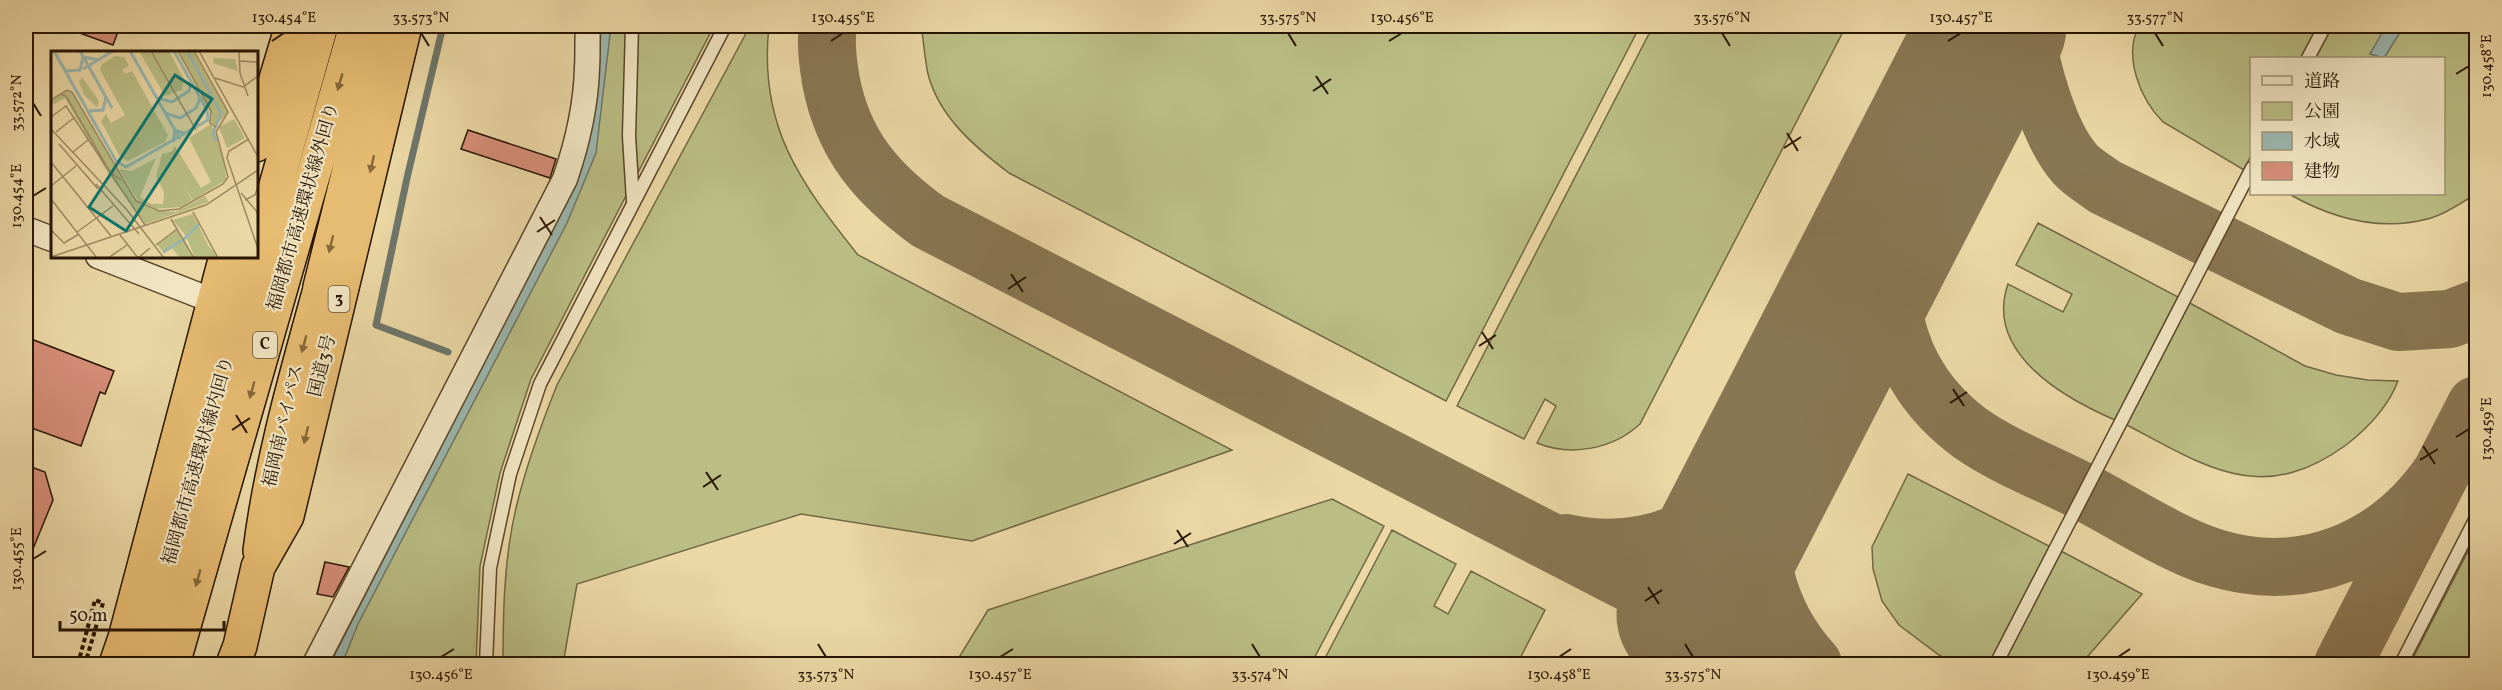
<svg xmlns="http://www.w3.org/2000/svg" width="2502" height="690" font-family="Vollkorn,'Noto Serif JP',serif">
<style>
.green{fill:#babe84;stroke:#706942;stroke-width:1.5}
.water{fill:#9bb8b0;stroke:#6d766a;stroke-width:1.5}
.lines{fill:none;stroke-linecap:round;stroke-linejoin:round}
.stream{stroke:#6d766a;stroke-width:7}
.taxiway{stroke:#897652;stroke-width:58}
.runway{stroke:#897652;stroke-width:147}
.building{fill:#d68e79;stroke:#271400;stroke-width:1.5}
.service-casing{stroke:#584529;stroke-width:15}
.minor-casing{stroke:#584529;stroke-width:27}
.trunk-casing{stroke:#271400;stroke-width:36}
.motorway-casing{stroke:#271400;stroke-width:36}
.path{stroke:#271400;stroke-width:4;stroke-dasharray:4.5 3;stroke-linecap:butt}
.service{stroke:#f2e6c4;stroke-width:12}
.minor{stroke:#f2e6c4;stroke-width:24}
.trunk{stroke:#e6bc72;stroke-width:33}
.motorway{stroke:#e6bc72;stroke-width:33}
.oneway{fill:#866839}
.ticks{fill:none;stroke:#271400;stroke-width:2}
.labels{text-anchor:middle;dominant-baseline:central;stroke-width:4.5;stroke-linejoin:round;paint-order:stroke}
.shield{fill:#f2e6c4;stroke:#64533b;stroke-width:1.5}
.shield-label{font-size:16px;font-weight:bold;fill:#271400}
.street-label{font-size:18px;fill:#271400;stroke:#f2e6c4}
.inset-river{fill:none;stroke:#9bb8b0;stroke-width:3}
.inset-road{fill:none;stroke:#9d8a63;stroke-width:1.5}
.view{fill:#0f766e;fill-opacity:0.15;stroke:#0f766e;stroke-width:3}
.inset-edge{fill:none;stroke:#271400;stroke-width:3}
.neatline{fill:none;stroke:#271400;stroke-width:2}
.ticks-label{font-size:15px;text-anchor:middle;fill:#271400}
</style>
<rect width="100%" height="100%" fill="#ebd8a5"/>
<filter id="stains"><feTurbulence type="fractalNoise" baseFrequency=".00333" numOctaves="4"/><feColorMatrix values="0 0 0 0 .2 0 0 0 0 .09 0 0 0 0 .02 0 0 0 .5 -.17"/></filter>
<radialGradient id="worn" r=".72"><stop offset=".6" stop-color="#630" stop-opacity="0"/><stop offset="1" stop-color="#630" stop-opacity=".3"/></radialGradient>
<path class="green" d="M598,26H714L531,379L500,473L480,566L476,664H327L557,219Z
M750,26H769C758,125 799,181 858,255L1232,450L972,541L801,514L577,584L563,664H503C503,612 504,559 516,508C526,466 541,425 557,385Z
M923,26H1640L1446,401L1009,173C975,147 939,117 928,74C925,60 924,46 922,32Z
M1653,26H1846L1640,424C1613,449 1571,457 1537,443L1556,406L1545,399L1524,439L1457,406Z
M2139,26H2318L2301,58H2252L2251,155L2244,170L2163,122C2140,99 2123,56 2139,26Z
M2330,26H2476V194C2462,202 2448,213 2431,218C2382,232 2333,219 2289,194H2444V58H2313Z
M2038,223L2178,297L2115,420C2064,398 1984,353 2008,284L2063,312L2072,294L2016,265Z
M2188,302L2305,366L2336,375L2368,380L2398,381C2388,407 2368,428 2346,445C2261,507 2205,466 2125,424Z
M1908,474L2051,547L1989,664H1957L1939,655L1899,625L1882,601L1873,569L1872,547Z
M1332,499L1384,526L1311,664H955L988,610Z
M1392,530L1456,564L1434,606L1448,614L1471,571L1545,610L1517,664H1322Z
M2476,536V664H2410Z
M2061,551L2142,594L2081,664H2003Z"/>
<path class="water" d="M598,26H611L596,153L567,223L358,624L342,664H330L557,219Z
M2386,26H2404L2384,58L2370,54Z"/>
<g class="lines">
<path class="stream" d="M443,26L407,178L376,325L448,352"/>
<path class="taxiway" d="M828,26C825,43 828,64 831,81C843,145 877,184 928,221L1787,664
M2026,26C2029,65 2049,135 2075,164C2083,173 2096,180 2105,187L2348,306L2398,322L2450,319L2476,309
M1909,189C1873,278 1889,373 1970,433C2004,457 2049,474 2086,493C2126,514 2175,546 2216,558C2306,585 2389,548 2441,473
M1765,468C1750,538 1763,610 1813,664
M1566,543C1644,560 1716,529 1765,468
M2343,664L2476,405"/>
<path class="runway" d="M1690,615L1993,26"/>
</g>
<path class="building" d="M67,26H120L113,45L66,28Z
M468,130L556,159L550,178L461,149Z
M26,337L114,371L105,394L100,392L81,446L26,426Z
M26,465L45,472L53,500L26,566Z
M325,562L349,567L333,597L317,594Z"/>
<g class="lines">
<defs>
<path id="service" d="M632,26L629,136L633,201
M2308,58L2325,26
M486,664L490,568L510,474L540,384L725,26
M1996,664L2252,168
M2401,664L2476,518"/>
<path id="minor" d="M26,229L52,239
M98,256L216,302
M315,664L565,179C577,144 586,105 587,68C588,54 587,40 588,26"/>
<path id="trunk" d="M256,145L292,26
M260,551C271,462 296,376 320,289
M116,664L125,638L226,256
M233,664L240,646L258,567L287,516L405,26"/>
<path id="motorway" d="M256,256L321,26
M320,287L385,26
M140,664L256,256
M173,664L356,26"/>
</defs>
<use href="#service" class="service-casing"/>
<use href="#minor" class="minor-casing"/>
<use href="#trunk" class="trunk-casing"/>
<use href="#motorway" class="motorway-casing"/>
<path class="path" d="M60,664L61,662L69,664
M78,664L95,600L103,603L85,664"/>
<use href="#service" class="service"/>
<use href="#minor" class="minor"/>
<use href="#trunk" class="trunk"/>
<use href="#motorway" class="motorway"/>
</g>
<defs><path id="oneway-solid" d="M-6-.8H1V-3.2L6.5 0L1 3.2V.8H-6Z" transform="scale(1.5)"/></defs>
<g class="oneway">
<use href="#oneway-solid" transform="translate(340 82) rotate(106)"/>
<use href="#oneway-solid" transform="translate(372 164) rotate(103)"/>
<use href="#oneway-solid" transform="translate(331 244) rotate(104)"/>
<use href="#oneway-solid" transform="translate(304 344) rotate(105)"/>
<use href="#oneway-solid" transform="translate(252 390) rotate(106)"/>
<use href="#oneway-solid" transform="translate(306 435) rotate(103)"/>
<use href="#oneway-solid" transform="translate(198 578) rotate(106)"/>
</g>
<path class="ticks" d="M421,33L429,46M1288,33L1296,46M1722,33L1730,46M2155,33L2163,46M272,41L284,33M831,41L843,33M1389,41L1402,33M1948,41L1961,33M2456,74L2469,66M1316,76L1328,94M1313,91L1331,79M33,103L41,116M1787,133L1798,151M1784,148L1801,137M33,196L46,188M540,217L552,235M537,232L555,220M1011,274L1023,292M1008,289L1026,277M1482,332L1493,349M1479,346L1496,335M1953,389L1964,406M1950,403L1967,392M236,415L247,433M232,430L250,418M2456,437L2469,429M2423,446L2435,464M2420,460L2438,449M706,472L718,490M703,487L721,475M1177,530L1188,547M1174,544L1191,533M33,559L46,551M1648,587L1659,604M1645,601L1662,590M818,644L826,657M1252,644L1260,657M1685,644L1693,657M441,657L454,649M1000,657L1013,649M1559,657L1571,649M2118,657L2130,649"/>
<g class="labels">
<g class="shield">
<rect x="328.5" y="286" width="21" height="26" rx="4.5"/>
<rect x="253" y="332" width="24" height="26" rx="4.5"/>
</g>
<g class="shield-label">
<text x="339" y="299">3</text>
<text x="265" y="345">C</text>
</g>
<g class="street-label">
<text transform="translate(304 207) rotate(-74)">福岡都市高速環状線外回り</text>
<text transform="translate(323 366) rotate(-76)">国道3号</text>
<text transform="translate(284 426) rotate(-77)">福岡南バイパス</text>
<text transform="translate(199 461) rotate(-74)">福岡都市高速環状線内回り</text>
</g>
</g>
<g transform="translate(51 51)">
<rect width="207" height="207" fill="#ebd8a5"/>
<path d="M88,0H118L133,28L131,39L114,45ZM128,0H142L177,61L165,74L160,72L161,65ZM64,5L73,6L78,15L71,19L74,23L81,20L117,84L114,91L77,110L69,106L50,70L55,63L60,72L74,64L49,19L51,13ZM163,7L184,8L187,20L162,12ZM31,26L48,50L46,56L33,44L28,31ZM14,40L20,41L85,150L103,159L125,161L154,145L158,151L94,173L55,119L14,47L0,55V50ZM183,68L194,87L176,97L168,76ZM160,73L174,112L175,129L142,149L133,134L141,149L129,156L104,158L87,150L68,118L81,120L105,107L89,146L100,153H112L113,141L105,125L111,103L120,101L124,95L150,137L160,131L138,87ZM142,163L157,194L167,207H144L135,185L122,169ZM126,179L143,207H129L121,197L113,202L106,193Z" fill="#babe84"/>
<path class="inset-river" d="M3,0L65,110L75,116L157,69L156,59L123,0M29,0L61,57M79,0L129,88M136,0L170,62L162,82L165,90M32,18L62,0M15,20L29,19L32,6L48,9M106,47L121,51L138,40L140,31M38,60L52,59L55,46M114,62L129,67L145,57L149,47M122,91L124,79L135,83M112,201L133,188L148,173"/>
<path class="inset-road" d="M100,0L145,79M127,0L160,60L159,72L165,76M148,0L207,106M188,0L189,22L197,45M188,10L207,11M164,27L192,36L207,25M10,43L15,45L59,121L70,129M0,49L16,39L21,41L85,150L108,160L128,158L172,133L177,126L165,81L177,61L143,0M0,66L15,55L94,174M0,78L76,159L113,207M5,81L24,66M198,88L178,100L176,107L207,198M8,93L47,138M22,101L37,89M0,111L60,185M45,133L88,183M0,135L25,115M190,142L207,162M0,148L46,207M194,149L204,144L207,135M142,161L167,207M120,168L143,207M0,179L13,192L28,183M26,181L62,155M69,184L77,194L87,207L99,197M105,194L126,178M0,206L155,154L207,119M57,207L76,194"/>
<path class="view" d="M124,24L161,48L75,180L38,156Z"/>
<rect width="207" height="207" class="inset-edge"/>
</g>
<rect width="2502" height="690" fill="none" stroke="#ebd8a5" stroke-width="66"/>
<rect x="2250" y="57" width="195" height="138" fill="#f2e6c4" stroke="#a19276" stroke-width="1.5"/>
<rect x="2262" y="76" width="30" height="9" fill="#f2e6c4" stroke="#a19276" stroke-width="1.5"/>
<text x="2304" y="87" font-size="18" fill="#271400">道路</text>
<rect x="2262" y="102" width="30" height="18" fill="#babe84" stroke="#a19276" stroke-width="1.5"/>
<text x="2304" y="117" font-size="18" fill="#271400">公園</text>
<rect x="2262" y="132" width="30" height="18" fill="#9bb8b0" stroke="#a19276" stroke-width="1.5"/>
<text x="2304" y="147" font-size="18" fill="#271400">水域</text>
<rect x="2262" y="162" width="30" height="18" fill="#d68e79" stroke="#a19276" stroke-width="1.5"/>
<text x="2304" y="177" font-size="18" fill="#271400">建物</text>
<path d="M60 621v9h164v-9" fill="none" stroke="#271400" stroke-width="3"/>
<text x="69" y="621" font-size="18" fill="#271400" stroke="#f2e6c4" stroke-width="4.5" paint-order="stroke">50 m</text>
<rect x="33" y="33" width="2436" height="624" class="neatline"/>
<g class="ticks-label">
<text x="284" y="22">130.454°E</text>
<text x="421" y="22">33.573°N</text>
<text x="843" y="22">130.455°E</text>
<text x="1288" y="22">33.575°N</text>
<text x="1402" y="22">130.456°E</text>
<text x="1722" y="22">33.576°N</text>
<text x="1961" y="22">130.457°E</text>
<text x="2155" y="22">33.577°N</text>
<text transform="translate(2486 66) rotate(-90)" y="5">130.458°E</text>
<text transform="translate(16 103) rotate(-90)" y="5">33.572°N</text>
<text transform="translate(16 196) rotate(-90)" y="5">130.454°E</text>
<text transform="translate(2486 429) rotate(-90)" y="5">130.459°E</text>
<text transform="translate(16 559) rotate(-90)" y="5">130.455°E</text>
<text x="441" y="679">130.456°E</text>
<text x="826" y="679">33.573°N</text>
<text x="1000" y="679">130.457°E</text>
<text x="1260" y="679">33.574°N</text>
<text x="1559" y="679">130.458°E</text>
<text x="1693" y="679">33.575°N</text>
<text x="2118" y="679">130.459°E</text>
</g>
<rect width="100%" height="100%" filter="url(#stains)"/>
<rect width="100%" height="100%" fill="url(#worn)"/>
</svg>
